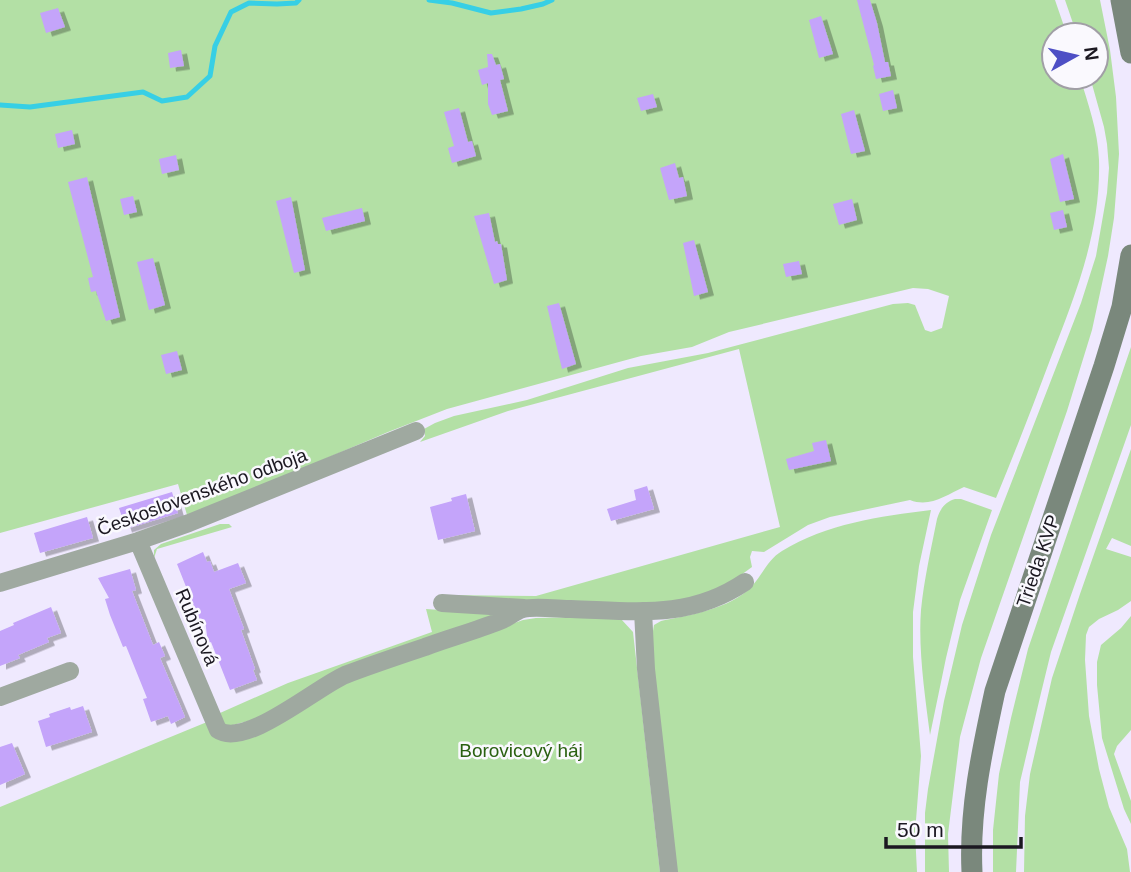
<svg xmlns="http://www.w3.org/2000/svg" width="1131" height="872" font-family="Helvetica,sans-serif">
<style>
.green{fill:#b3e0a5}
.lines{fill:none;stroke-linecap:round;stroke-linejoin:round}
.stream{stroke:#37cfe5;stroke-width:5}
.building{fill:#c4a4fa;filter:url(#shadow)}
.street{stroke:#9fa9a0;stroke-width:18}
.secondary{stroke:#7a887c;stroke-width:21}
.labels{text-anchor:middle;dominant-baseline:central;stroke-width:5;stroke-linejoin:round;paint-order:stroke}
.street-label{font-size:19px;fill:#1b1821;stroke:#faf9fe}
.park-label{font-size:19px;fill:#2a6111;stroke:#faf9fe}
</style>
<defs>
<filter id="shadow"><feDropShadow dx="6" dy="3.5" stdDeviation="0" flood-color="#0004"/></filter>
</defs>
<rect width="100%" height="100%" fill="#efe9fe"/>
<path class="green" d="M0,0H1055L1067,35H1054V77H1080C1088,104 1098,131 1099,160C1101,232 1076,293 1050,360C1033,406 1015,452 996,498L964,487C946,495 930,508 910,500L830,517L808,525L764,552L752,551L750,557L752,567L730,583L686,601L649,604L442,599L441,595L536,596L780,527L739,349L508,411L420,442L425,436L424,429L435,423L454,416L527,400L628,368L708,353L893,304L908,303L915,305L925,330L931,332L942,328L949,296L928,289L913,288L729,332L692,347L641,356L447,409L388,432L229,500L187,515L178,484L0,533Z
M1065,0H1100L1110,50L1116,97L1119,154L1114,218L1108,256L1092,330L1067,411L981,658L960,737L948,834L949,872H925V813L928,789L944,701L962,625L991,535L1081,303L1096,256L1107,193L1109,168L1107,144L1104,127L1090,77H1096V35H1077Z
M1131,347V425L1051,652L1041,693L1020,782L1016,872H993V830L999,774L1011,718L1028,649Z
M1131,449V546L1112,538L1106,549L1131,557V601L1118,610L1099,619L1089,627L1086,635L1085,660L1089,716L1099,769L1109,807L1127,849L1130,872H1024L1025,816L1030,774L1052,678L1080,594Z
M955,499H961L992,510L960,600L946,658L930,735C925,696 918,649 921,610C924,580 931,549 937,519C940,509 945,502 955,499Z
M931,510L919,566L913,612V657L921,756L915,833L917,872H676L652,649V637L654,625L661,621C689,615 730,609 751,587C762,576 767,560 782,551C826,524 880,516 931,510Z
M220,524H229L232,527L157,549L154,558V550L161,544Z
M426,609L498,614L268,716L225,727L220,713L288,683L432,632Z
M1131,616V730L1117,746L1114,754L1131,801V824L1124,809L1102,738L1097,685V662L1101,645L1121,628Z
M576,617L621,619L633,632L660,872H0V807L207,722L215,735L341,683L523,620L536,618Z"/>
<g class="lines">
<path class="stream" d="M429,0L452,3L491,13L521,9L543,4L552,0
M0,105L30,107L143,92L162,101L187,97L210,76L215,46L231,12L249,3L277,4L296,3L299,0"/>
</g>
<path class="building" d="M857,0H870L877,23L885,62H888L891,76L876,79L873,66L874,65Z
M58,8L65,27L46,33L40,13Z
M821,16L833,54L819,58L809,20Z
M181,50L184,66L170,68L168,53Z
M487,54H492L496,65L500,64L504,79L500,80L508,111L492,115L488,104V83L482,85L478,70L488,67Z
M893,90L897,108L883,111L879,94Z
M653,94L657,107L641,111L637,98Z
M459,108L468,142L472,141L476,156L452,163L448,148L454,146L444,112Z
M854,110L865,151L851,154L841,114Z
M72,130L75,144L58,148L55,134Z
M1063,154L1074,199L1060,202L1050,159Z
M176,155L179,170L162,174L159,159Z
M675,163L679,178L683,177L687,196L669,200L660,168Z
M87,177L120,317L106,321L96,291L91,292L88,278L93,277L68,182Z
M133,196L137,212L124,215L120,199Z
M291,197L305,270L294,273L276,201Z
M852,199L857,220L839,225L833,204Z
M362,208L365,221L326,231L322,218Z
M1063,210L1067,227L1054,230L1050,213Z
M489,213L495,242L497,241L498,244H501L507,280L494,284L474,216Z
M694,240L708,292L694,296L683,243Z
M153,258L165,305L149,310L137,262Z
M799,261L802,274L786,277L783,264Z
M559,303L576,364L562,369L547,306Z
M177,351L182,370L166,374L161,355Z
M826,440L831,461L789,470L786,459L814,451L812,443Z
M647,486L654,509L611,521L607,509L636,500L634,490Z
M172,492L178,513L126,529L119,508Z
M466,494L475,531L438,540L430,507L452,501L451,498Z
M87,517L93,538L40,553L34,533Z
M203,552L207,562L210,561L214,572L238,563L246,583L229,589L244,629L241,630L255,669L253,670L257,680L230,690L211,642L208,643L205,620L200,622L177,564Z
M130,569L136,590L132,591L153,645L159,642L165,656L160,658L185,717L171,724L168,716L151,722L143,699L147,698L126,646L123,647L110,615L105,599L109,598L98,578Z
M51,607L61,633L47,638L49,642L18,655L20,658L0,666V631L14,625L13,623Z
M83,706L92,732L46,747L38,721L50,717L49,714L70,707L71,710Z
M12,743L25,774L0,785V747Z"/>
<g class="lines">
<path class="street" d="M138,541L218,730C245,749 317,687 345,675C371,665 398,656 425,647C449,638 475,631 500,621C508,618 515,611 523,609C532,606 560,609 571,609C634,611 689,620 745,582
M0,583L138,541L189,523L416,431
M442,603L524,608
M643,611L646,669L669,872
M0,697L70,671"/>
<path class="secondary" d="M1121,0L1131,53
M972,872C969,810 982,751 995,691L1104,366L1122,307L1131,255"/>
</g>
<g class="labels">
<g class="street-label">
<text transform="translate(202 492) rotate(-20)">Československého odboja</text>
<text transform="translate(1038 561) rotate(-71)">Trieda KVP</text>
<text transform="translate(197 627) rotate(67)">Rubínová</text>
</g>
<g class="park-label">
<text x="521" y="750">Borovicový háj</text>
</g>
</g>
<g transform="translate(1075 56) rotate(82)"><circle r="33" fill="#faf9fe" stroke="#a19fa6" stroke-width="2"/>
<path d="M0-5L12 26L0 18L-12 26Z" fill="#4e4fc5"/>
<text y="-10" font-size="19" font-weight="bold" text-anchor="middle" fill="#1b1821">N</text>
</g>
<path d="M886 837v10h135v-10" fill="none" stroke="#1b1821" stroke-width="3.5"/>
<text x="897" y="837" font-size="21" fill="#1b1821" stroke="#faf9fe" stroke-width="5" paint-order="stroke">50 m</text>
</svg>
